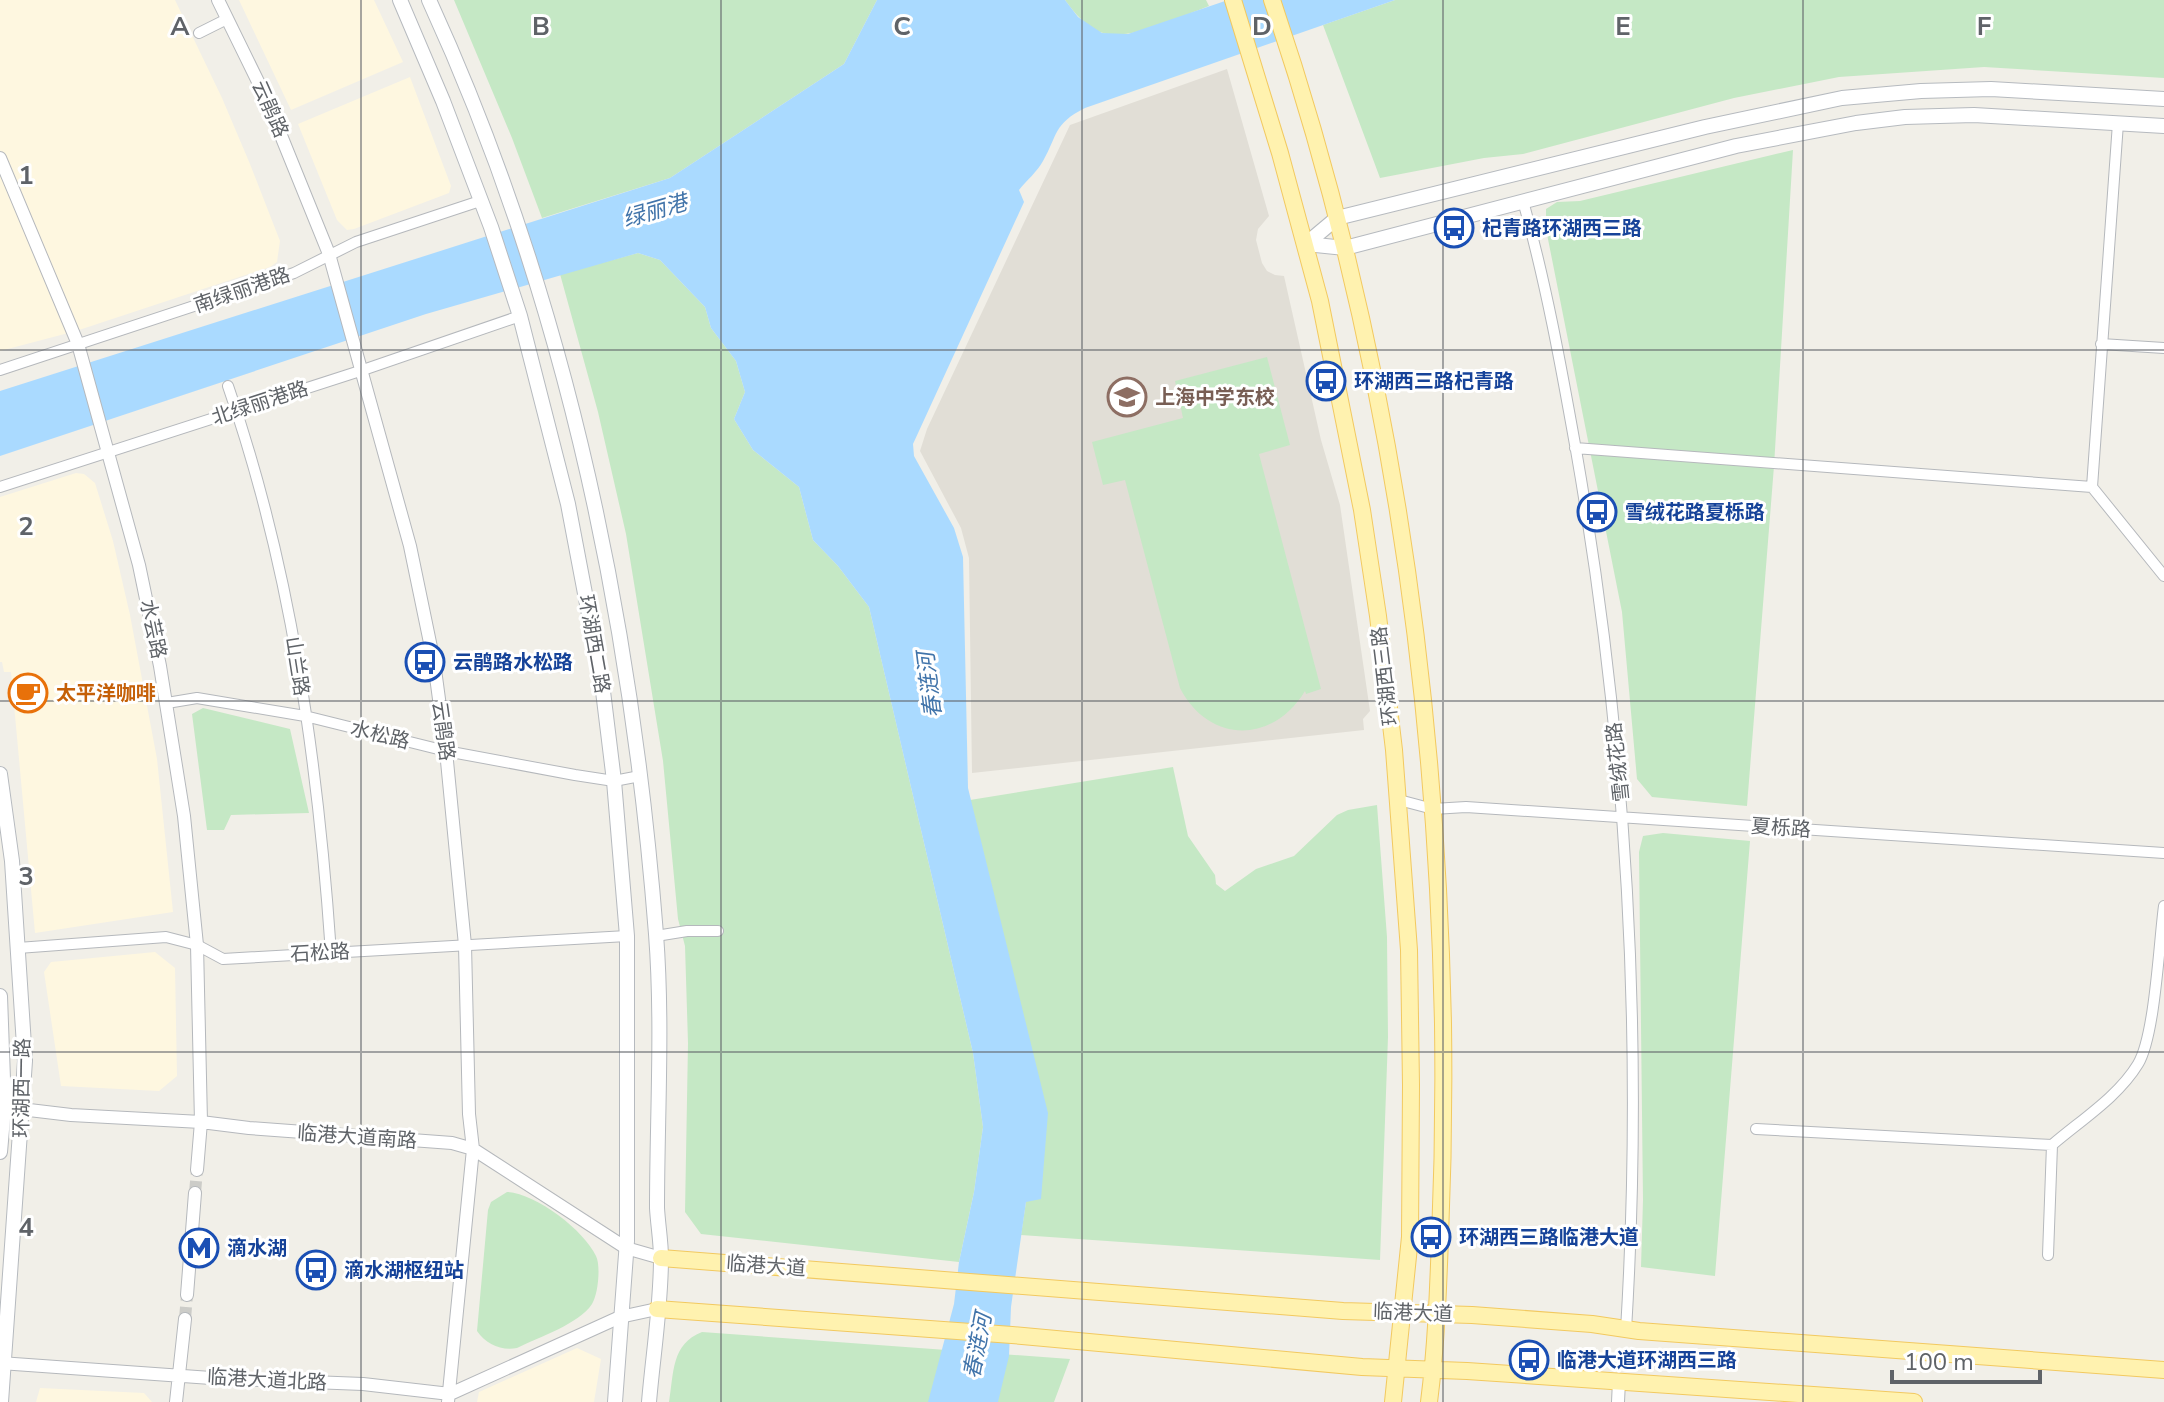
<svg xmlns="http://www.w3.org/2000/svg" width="2164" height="1402" font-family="'Nunito Sans','Noto Sans SC',sans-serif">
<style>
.commercial{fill:#fef7e0}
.education{fill:#e1ded6}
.green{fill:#c5e8c5}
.water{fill:#aadaff}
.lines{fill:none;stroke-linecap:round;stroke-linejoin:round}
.tertiary-tunnel{stroke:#ccccc8;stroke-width:12;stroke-dasharray:12 6;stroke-linecap:butt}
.minor-casing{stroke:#b5b8bc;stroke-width:12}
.tertiary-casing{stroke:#b5b8bc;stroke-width:14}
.secondary-casing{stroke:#b6babf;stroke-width:16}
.primary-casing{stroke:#f2c960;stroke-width:18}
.minor{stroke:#fff;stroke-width:10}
.tertiary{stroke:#fff;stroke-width:12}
.secondary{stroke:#fff;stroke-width:14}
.primary{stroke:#fff2af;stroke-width:16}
.grid{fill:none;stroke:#5f6368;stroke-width:2;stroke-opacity:0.55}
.labels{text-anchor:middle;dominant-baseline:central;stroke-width:6;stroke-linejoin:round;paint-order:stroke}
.street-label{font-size:20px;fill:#5f6368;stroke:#fff}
.transit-label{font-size:20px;font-weight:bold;fill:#164399;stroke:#fff;text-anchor:start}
.education-label{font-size:20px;font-weight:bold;fill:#785e54;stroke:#fff;text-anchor:start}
.food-label{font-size:20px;font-weight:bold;fill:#c56008;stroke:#fff;text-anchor:start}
.water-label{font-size:22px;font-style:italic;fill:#4174aa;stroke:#fff}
.grid-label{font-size:26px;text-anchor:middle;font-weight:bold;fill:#5f6368;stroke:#fff;stroke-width:6;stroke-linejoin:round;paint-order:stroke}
</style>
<rect width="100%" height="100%" fill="#f1efe8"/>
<path class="commercial" d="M0,0H175L222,98L250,164L280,241L277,262L270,267L76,331L0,351Z
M239,0H374L403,62L291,110Z
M410,77L451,186L449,193L354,229L347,230L337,220L298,124Z
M76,473L84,474L95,483L113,541L130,615L157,759L173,912L35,933L11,672H4L2,662H0V497Z
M155,952L175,968L177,1076L159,1091L61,1086L44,972L51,962Z
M577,1348L601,1359L594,1402H477L479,1392Z
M40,1388L144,1393L152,1402H36Z"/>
<path class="education" d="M1227,69L1269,216L1258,229L1256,240L1262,263L1267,271L1275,275L1284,276L1321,440L1340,505L1370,711L1363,719L1364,730L972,773L969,558L961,528L920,451L927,429L1070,125Z"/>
<path class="green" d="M454,0H877L844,64L670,178L542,218L512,138Z
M1065,0H1206L1209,6C1182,16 1131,41 1103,33C1087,29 1074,12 1065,0Z
M1395,0H2164V78L1984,67L1839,77L1734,98L1523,154L1484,158L1380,178L1323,25Z
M1793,150L1774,466L1747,806L1652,797L1637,779L1622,612L1546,229V209L1557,202L1580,201Z
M638,253L660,260L705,307L711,328L736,361L745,392L734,419L753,450L799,487L813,540L838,566L869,607L973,1053L983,1127L974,1192L959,1262L701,1234L685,1212L688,1043L685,946L678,919L663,761L626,534L598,412L560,274Z
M1267,357L1290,445L1259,454L1321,689L1306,694L1305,691C1273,744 1209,744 1180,688L1125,480L1103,485L1092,442L1183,418L1175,381Z
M203,708L290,729L309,813L231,815L224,830H207L192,714Z
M1173,767L1188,836L1215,875L1216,884L1225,891L1256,869L1294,856L1337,815L1348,810L1377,805L1387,937L1388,1037L1380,1260L1021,1235L1026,1202L970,800Z
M1663,833L1750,841L1715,1276L1641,1267L1643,1200L1639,852L1643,836Z
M507,1192C535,1193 584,1230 596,1256C601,1266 598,1295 592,1304C579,1324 539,1337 517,1348C501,1351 486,1344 477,1331L488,1210L491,1202Z
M702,1332L1070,1359L1054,1402H669C674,1373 671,1344 702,1332Z"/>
<path class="water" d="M877,0H1065L1078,17L1102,33L1128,34L1228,0H1395L1085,108C1053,124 1058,135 1043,161C1037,172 1027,180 1019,190L1024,202L913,444L914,456L954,528L963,557L968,788L1048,1113L1041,1199L1026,1202L1011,1307L1009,1356L998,1402H928L954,1304L959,1262L974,1192L983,1127L973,1053L869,607L838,566L813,540L799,487L753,450L734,419L745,392L736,361L711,328L705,307L660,260L638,253L426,314L0,456V391L670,178L844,64Z"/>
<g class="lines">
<path class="tertiary-tunnel" d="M195,1193L197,1170
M185,1319L187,1295"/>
<defs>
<path id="minor" d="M199,33L227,19
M2118,123L2092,487L2164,576
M1523,201C1546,283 1561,366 1576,450C1627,742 1644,1033 1626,1330
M2101,344L2164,348
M0,370L294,273L356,242L480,201
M228,386C291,567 318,762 331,953
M1575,448L2092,487
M0,487L363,370L520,316
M167,703L197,698L305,716L446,751L575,775L614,781L640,776
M1399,800L1433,809L1466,807L2164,853
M656,936L687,931H718
M18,948L166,937L197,945L223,959L627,936
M1756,1129L2052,1145C2081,1120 2118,1097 2138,1064C2155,1036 2159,943 2164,906
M2048,1255L2052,1145"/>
<path id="tertiary" d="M218,0L265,96L329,254L410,546L434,662L446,751L465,945L469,1114L473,1149L448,1402
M0,158L78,344L139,565L160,666L184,816L197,945L201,1122L197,1170
M4,1107L71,1115L201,1122L249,1128L452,1143L473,1149L626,1248L661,1258
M187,1295L195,1193
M0,1363L211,1378L363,1384L450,1394L620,1317L657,1309
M176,1402L185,1319
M1618,1402L1619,1381"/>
<path id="secondary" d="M400,0L443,101L491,227L520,316L568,504L602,683L614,781L627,936V1241L615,1402
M429,0C564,294 631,613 656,934C663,1025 657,1117 657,1208C658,1225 661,1242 661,1258C661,1306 653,1355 649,1402
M1306,244L1337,218L1705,127L1842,98L1921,91L1991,89L2164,99
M1306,244L1345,248L1736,146L1856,123L1905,117L1974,115L2164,126
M0,774L12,861L25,1061L1,1402
M0,996L4,1107L0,1152"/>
<path id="primary" d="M1233,0L1280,153L1320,301L1362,510L1378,616L1394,750L1409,950L1411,1085L1410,1237L1393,1402
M1272,0C1384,329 1436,677 1443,1024C1444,1096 1443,1167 1440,1238C1438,1293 1436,1348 1429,1402
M661,1258L1343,1311L1472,1315L1592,1324L1639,1331L2164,1370
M657,1309L1012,1335L1362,1367L1467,1371L1914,1402"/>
</defs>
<use href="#minor" class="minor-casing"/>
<use href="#tertiary" class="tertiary-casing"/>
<use href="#secondary" class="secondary-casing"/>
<use href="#primary" class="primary-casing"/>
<use href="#minor" class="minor"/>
<use href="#tertiary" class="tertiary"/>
<use href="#secondary" class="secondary"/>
<use href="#primary" class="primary"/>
</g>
<path class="grid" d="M361,0V1402M721,0V1402M1082,0V1402M1443,0V1402M1803,0V1402M0,350H2164M0,701H2164M0,1052H2164"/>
<defs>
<symbol id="bus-ring" viewBox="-11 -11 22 22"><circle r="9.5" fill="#fff" stroke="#1a4fb4" stroke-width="1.5"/><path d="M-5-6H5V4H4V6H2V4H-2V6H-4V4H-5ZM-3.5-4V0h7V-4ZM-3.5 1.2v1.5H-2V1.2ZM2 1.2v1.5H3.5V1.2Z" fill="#1a4fb4"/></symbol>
<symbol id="school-ring" viewBox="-11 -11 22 22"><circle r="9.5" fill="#fff" stroke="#8d6e63" stroke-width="1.5"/><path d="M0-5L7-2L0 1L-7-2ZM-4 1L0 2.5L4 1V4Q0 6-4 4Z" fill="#8d6e63"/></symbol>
<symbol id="cafe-ring" viewBox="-11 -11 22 22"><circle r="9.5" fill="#fff" stroke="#e8710a" stroke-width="1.5"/><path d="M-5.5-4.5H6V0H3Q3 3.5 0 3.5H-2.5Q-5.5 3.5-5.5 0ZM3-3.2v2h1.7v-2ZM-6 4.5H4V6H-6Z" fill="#e8710a"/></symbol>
<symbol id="metro-ring" viewBox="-11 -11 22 22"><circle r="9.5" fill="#fff" stroke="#1a4fb4" stroke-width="1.5"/><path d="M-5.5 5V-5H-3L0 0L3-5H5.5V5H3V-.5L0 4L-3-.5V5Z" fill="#1a4fb4"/></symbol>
</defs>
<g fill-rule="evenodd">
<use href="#bus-ring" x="1432" y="206" width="44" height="44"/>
<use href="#bus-ring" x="1304" y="359" width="44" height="44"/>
<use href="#school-ring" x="1105" y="375" width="44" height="44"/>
<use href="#bus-ring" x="1575" y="490" width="44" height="44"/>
<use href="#bus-ring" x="403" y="640" width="44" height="44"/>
<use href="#cafe-ring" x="6" y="671" width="44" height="44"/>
<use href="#bus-ring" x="1409" y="1215" width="44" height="44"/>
<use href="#metro-ring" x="177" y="1226" width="44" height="44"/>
<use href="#bus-ring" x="294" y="1248" width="44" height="44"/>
<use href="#bus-ring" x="1507" y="1338" width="44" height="44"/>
</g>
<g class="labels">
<g class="street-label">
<text transform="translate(270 109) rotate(66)">云鹃路</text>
<text transform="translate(242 290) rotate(-19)">南绿丽港路</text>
<text transform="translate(260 403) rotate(-18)">北绿丽港路</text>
<text transform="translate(153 629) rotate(78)">水芸路</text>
<text transform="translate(594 644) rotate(80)">环湖西二路</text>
<text transform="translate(297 666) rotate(81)">山兰路</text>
<text transform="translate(1385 676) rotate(-97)">环湖西三路</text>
<text transform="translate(443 731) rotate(82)">云鹃路</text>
<text transform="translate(380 735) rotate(14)">水松路</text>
<text transform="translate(1618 762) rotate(-96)">雪绒花路</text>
<text transform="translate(1781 828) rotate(4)">夏栎路</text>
<text transform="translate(320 953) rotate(-3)">石松路</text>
<text transform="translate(22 1088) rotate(-89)">环湖西一路</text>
<text transform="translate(357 1137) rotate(4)">临港大道南路</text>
<text transform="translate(766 1266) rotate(4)">临港大道</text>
<text transform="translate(1413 1313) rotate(2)">临港大道</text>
<text transform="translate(267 1380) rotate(3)">临港大道北路</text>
</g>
<g class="transit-label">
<text x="1482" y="228">杞青路环湖西三路</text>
<text x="1354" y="381">环湖西三路杞青路</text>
<text x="1625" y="512">雪绒花路夏栎路</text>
<text x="453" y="662">云鹃路水松路</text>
<text x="1459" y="1237">环湖西三路临港大道</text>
<text x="227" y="1248">滴水湖</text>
<text x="344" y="1270">滴水湖枢纽站</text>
<text x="1557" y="1360">临港大道环湖西三路</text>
</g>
<g class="education-label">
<text x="1155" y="397">上海中学东校</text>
</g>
<g class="food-label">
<text x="56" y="693">太平洋咖啡</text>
</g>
<g class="water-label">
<text transform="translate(655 211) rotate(-16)">绿丽港</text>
<text transform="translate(930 685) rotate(-97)">春涟河</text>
<text transform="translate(978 1346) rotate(-79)">春涟河</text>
</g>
</g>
<g class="grid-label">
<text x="180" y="35">A</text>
<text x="541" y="35">B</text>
<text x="902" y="35">C</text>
<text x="1262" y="35">D</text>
<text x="1623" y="35">E</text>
<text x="1984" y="35">F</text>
<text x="26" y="184">1</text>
<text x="26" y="535">2</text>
<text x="26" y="885">3</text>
<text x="26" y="1236">4</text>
</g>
<path d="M1892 1370v12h148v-12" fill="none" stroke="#5f6368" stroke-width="4"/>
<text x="1904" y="1370" font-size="24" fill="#5f6368" stroke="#ffffff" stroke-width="6" paint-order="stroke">100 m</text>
</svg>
